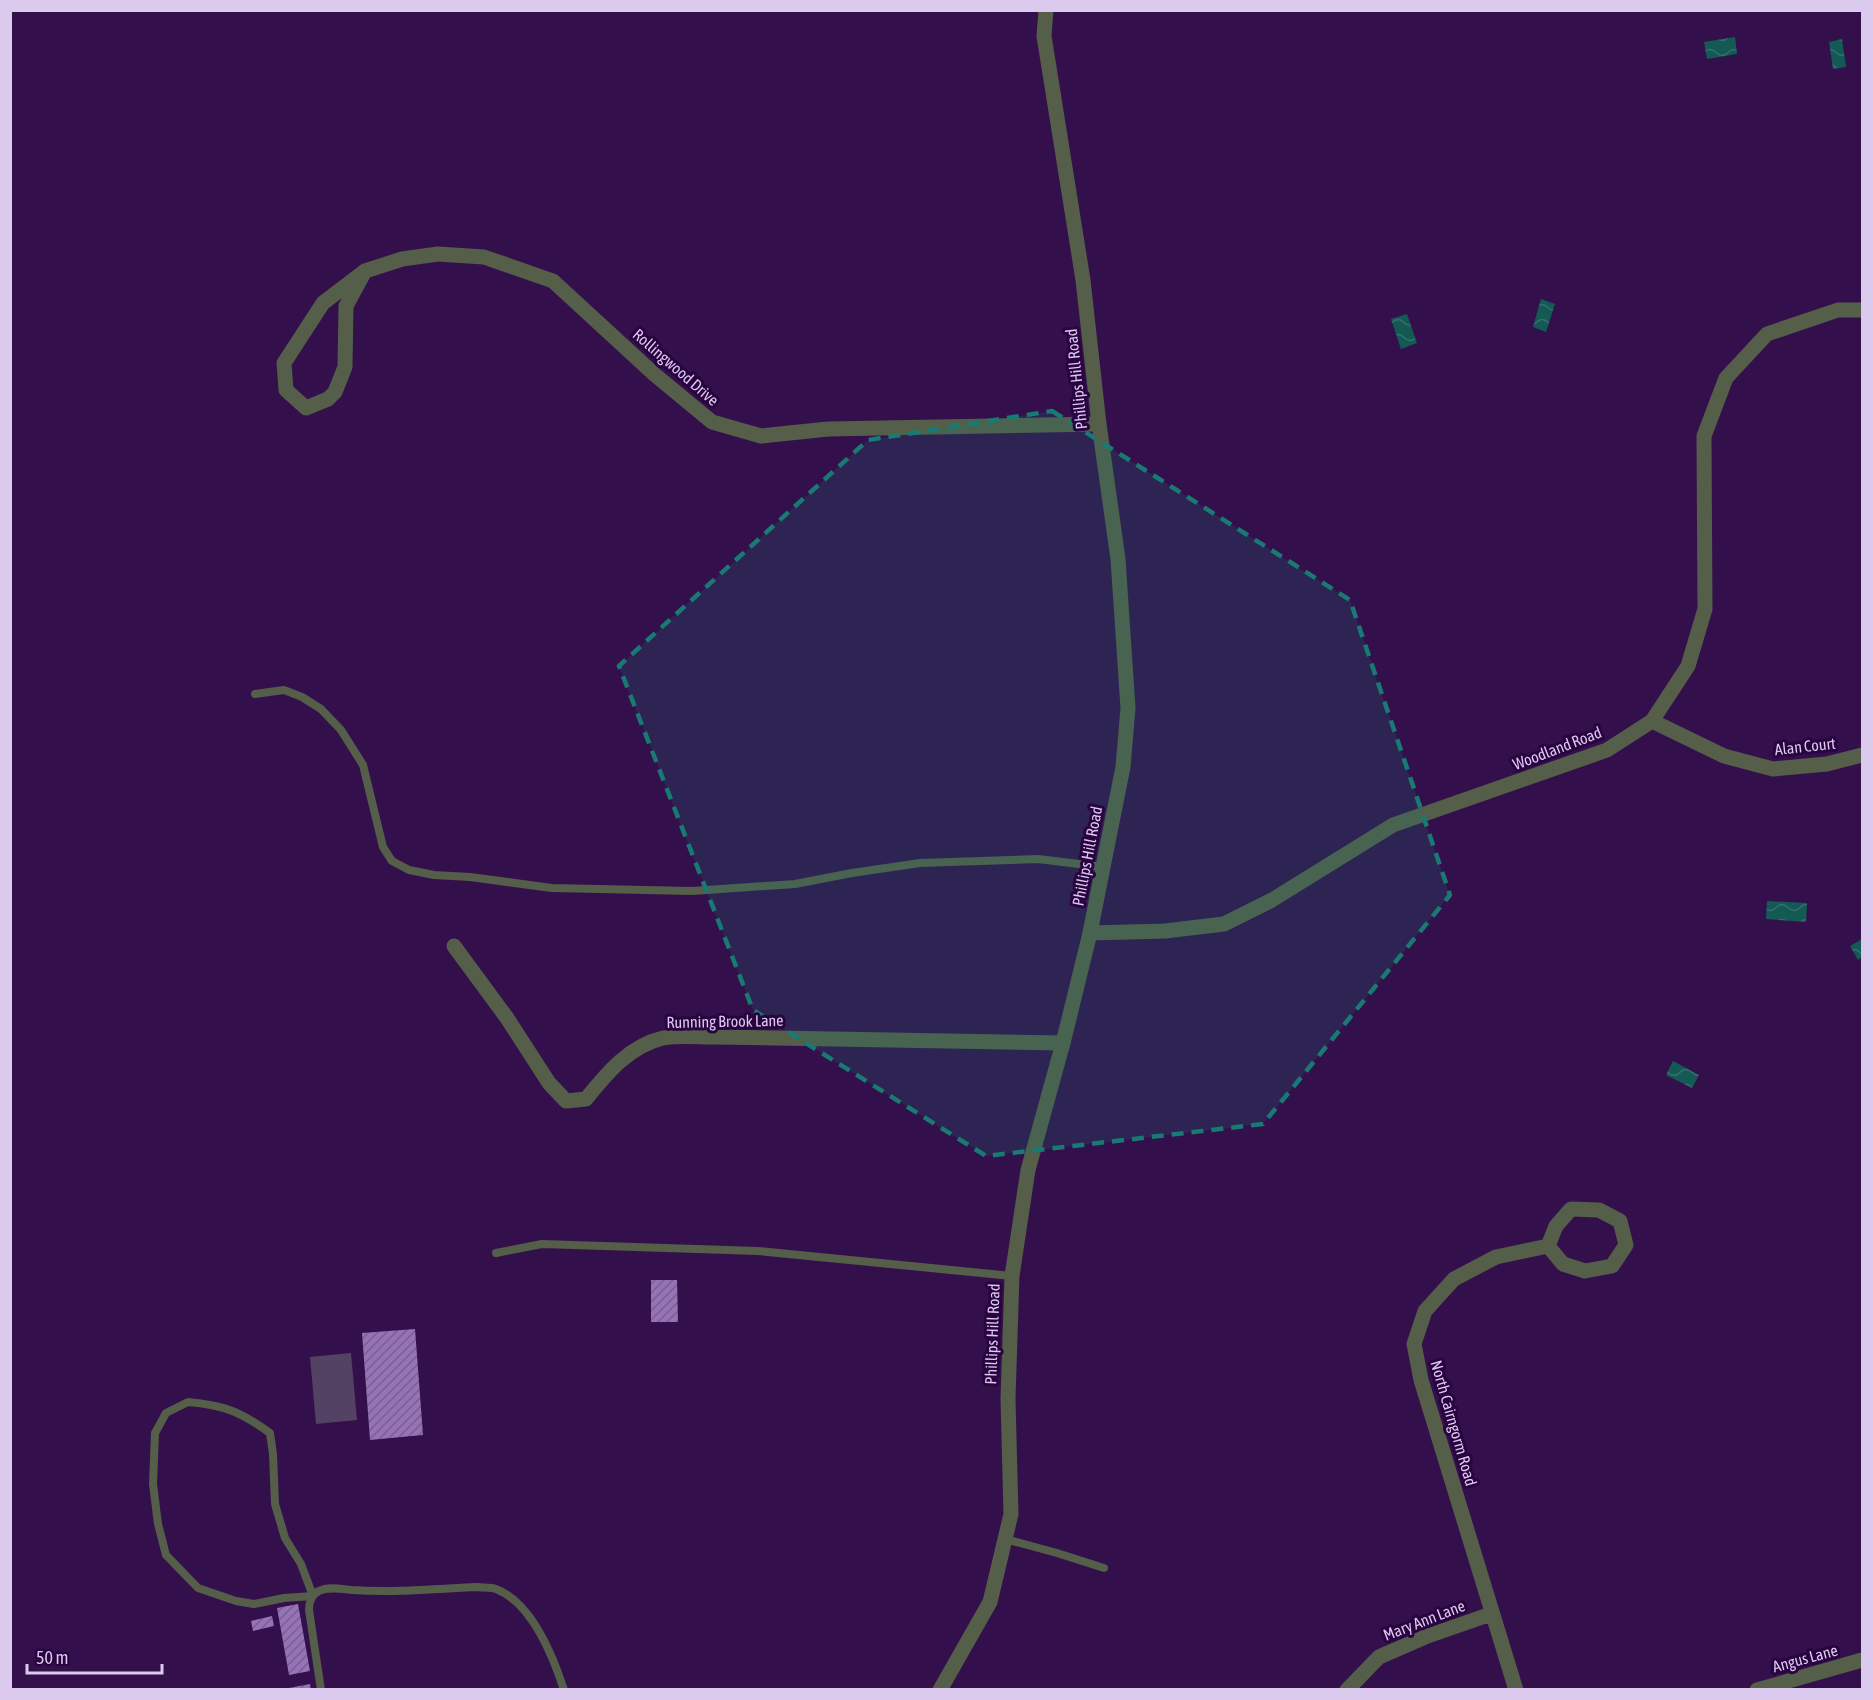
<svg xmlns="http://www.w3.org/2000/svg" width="1873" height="1700" font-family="'Asap Condensed',sans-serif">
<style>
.pitch{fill:#534263}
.water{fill:url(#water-waves)}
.building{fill:url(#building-hatch)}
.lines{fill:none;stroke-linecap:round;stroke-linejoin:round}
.service{stroke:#545e48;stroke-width:8}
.minor{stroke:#545e48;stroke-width:15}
.tertiary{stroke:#545e48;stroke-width:15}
.marked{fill:#197a74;fill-opacity:0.2;stroke:#197a74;stroke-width:4.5;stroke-dasharray:12 8;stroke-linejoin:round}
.labels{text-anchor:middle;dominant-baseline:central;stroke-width:6;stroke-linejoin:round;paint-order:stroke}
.street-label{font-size:16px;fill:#dbc9ee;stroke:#290441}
</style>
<defs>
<pattern id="water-waves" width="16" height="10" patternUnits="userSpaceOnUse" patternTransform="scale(1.5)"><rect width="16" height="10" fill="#135954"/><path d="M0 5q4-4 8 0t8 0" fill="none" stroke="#35706d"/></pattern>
<pattern id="building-hatch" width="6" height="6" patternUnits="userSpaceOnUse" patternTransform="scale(1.5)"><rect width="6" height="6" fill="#9673b6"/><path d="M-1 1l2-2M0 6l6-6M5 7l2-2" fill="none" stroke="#79608f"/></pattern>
</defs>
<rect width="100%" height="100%" fill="#33104c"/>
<path class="pitch" d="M351,1353L357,1420L316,1424L310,1357Z"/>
<path class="water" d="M1735,37L1737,54L1707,59L1704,42Z
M1842,39L1846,67L1833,69L1829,42Z
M1541,299L1555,304L1546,332L1533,327Z
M1407,314L1417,343L1401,349L1391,319Z
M1767,901L1807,903L1806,922L1766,919Z
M1862,939V957L1858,960L1850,946Z
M1673,1061L1699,1075L1692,1088L1666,1075Z"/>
<path class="building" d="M651,1280H677L678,1322H651Z
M415,1329L423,1435L370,1440L362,1333Z
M298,1604L310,1671L289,1675L277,1608Z
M272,1616L274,1626L253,1631L251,1621Z
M310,1684L311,1690H289V1688Z"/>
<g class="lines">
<path class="service" d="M255,694L284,690L302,697L321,709L341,730L363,765L383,847L392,861L409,870L434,875L470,877L552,888L692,891L795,884L852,873L920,863L1038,859L1103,867
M496,1253L542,1244L758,1251L1012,1276
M188,1402C224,1405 241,1412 270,1433L273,1454L275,1504L285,1538L301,1564L313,1596L284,1598L254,1604L236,1601L198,1588L166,1555L158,1524L153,1484L155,1433L166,1413Z
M1005,1539L1057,1553L1104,1568
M321,1690L309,1610C309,1602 312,1594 319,1591C328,1586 342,1589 352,1590C393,1593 435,1589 477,1587C483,1588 490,1587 496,1589C532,1603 553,1656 564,1690"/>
<path class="minor" d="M365,271L346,306L345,367L335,392L328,399L306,408L286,390L284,363L323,303L365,271L402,259L438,254L484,257L553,281L654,374L712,422L761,436L828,429L1099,424
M1652,721L1724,756L1773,769L1827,764L1862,755
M1090,933L1165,931L1224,924L1272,900L1393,825L1607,750L1652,721L1688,666L1705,609L1704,436L1726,378L1767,334L1838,310H1862
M454,946L507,1018L549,1083L566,1101L586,1099C607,1073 629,1046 663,1038C679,1035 699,1037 716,1037L1063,1043
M1347,1690L1379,1657L1425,1637L1491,1614
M1516,1690L1421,1380L1414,1344L1425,1311L1454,1279L1496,1257L1548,1246L1563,1264L1585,1271L1612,1266L1626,1245L1620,1221L1599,1210L1571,1209L1556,1226L1548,1246
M1757,1690L1862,1660"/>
<path class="tertiary" d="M940,1690L990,1602L1011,1514L1008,1399L1012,1276L1028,1170L1063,1043L1090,933L1103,867L1123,767L1128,708L1118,559L1099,424L1083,280L1044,36L1046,10"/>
</g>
<path class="marked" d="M1052,411L1350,600L1450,895L1263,1124L986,1156L753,1010L619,666L868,440Z"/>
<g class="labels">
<g class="street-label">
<text transform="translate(676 367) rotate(41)">Rollingwood Drive</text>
<text transform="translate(1076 379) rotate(-96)">Phillips Hill Road</text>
<text transform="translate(1805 746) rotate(-6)">Alan Court</text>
<text transform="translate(1557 748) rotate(-21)">Woodland Road</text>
<text transform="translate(1087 856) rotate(-79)">Phillips Hill Road</text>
<text transform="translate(725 1021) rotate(-1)">Running Brook Lane</text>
<text transform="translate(992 1334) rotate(-88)">Phillips Hill Road</text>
<text transform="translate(1454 1423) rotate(74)">North Cairngorm Road</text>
<text transform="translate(1424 1620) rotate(-21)">Mary Ann Lane</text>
<text transform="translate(1805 1658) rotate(-15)">Angus Lane</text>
</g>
</g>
<rect width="1873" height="1700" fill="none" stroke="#dbc9ee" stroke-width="24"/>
<path d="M27 1664v9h135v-9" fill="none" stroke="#dbc9ee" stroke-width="3"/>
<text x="36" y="1664" font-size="18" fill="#dbc9ee" stroke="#290441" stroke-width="4.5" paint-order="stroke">50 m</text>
</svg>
